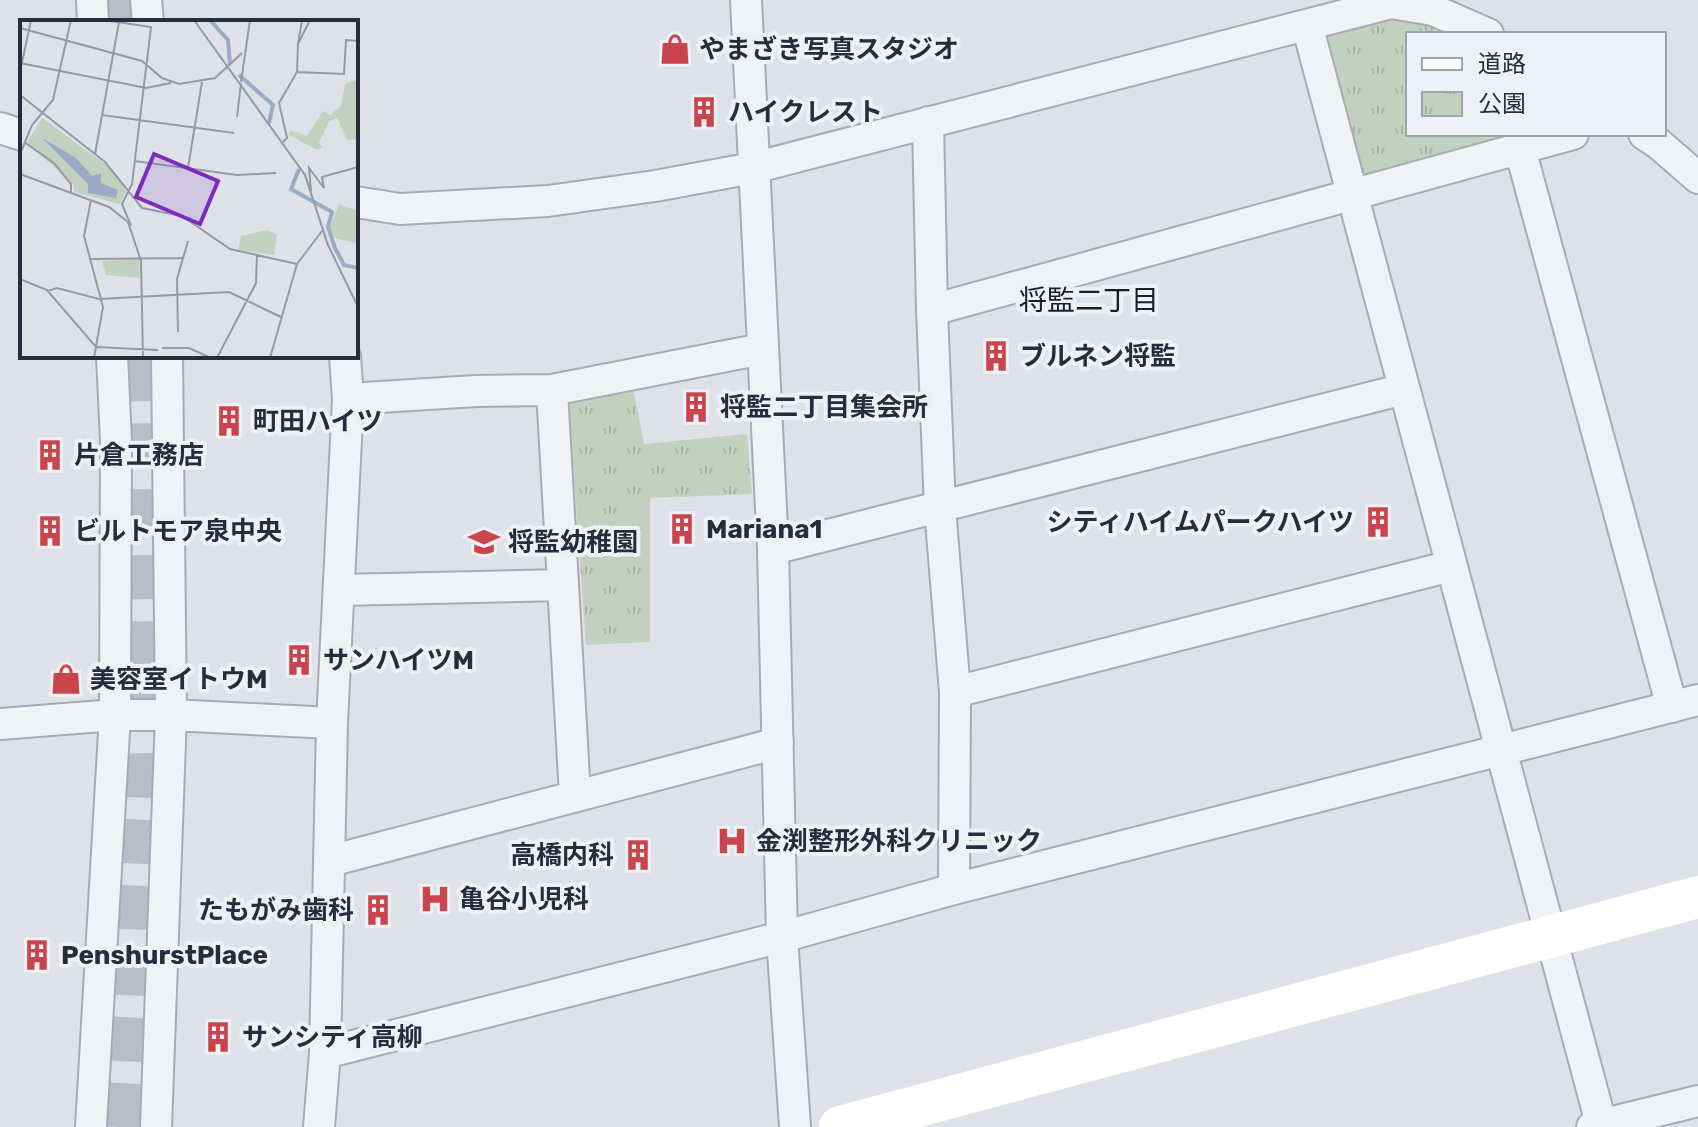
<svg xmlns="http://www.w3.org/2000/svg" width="1698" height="1127" font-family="Rubik,'Noto Sans JP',sans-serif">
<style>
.park{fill:url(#park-tufts)}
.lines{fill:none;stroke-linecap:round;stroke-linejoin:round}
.primary-tunnel{stroke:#babdc5;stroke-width:44;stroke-dasharray:44 22;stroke-linecap:butt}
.street-casing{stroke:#a7abb4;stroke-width:34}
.street{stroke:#f0f2f6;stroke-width:30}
.secondary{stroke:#fff;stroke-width:42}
.labels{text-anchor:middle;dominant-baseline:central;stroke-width:8;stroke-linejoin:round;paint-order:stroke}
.poi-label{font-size:26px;font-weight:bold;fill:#282d3d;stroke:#edf0f5;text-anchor:start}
.neighbourhood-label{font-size:28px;fill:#1a1f2e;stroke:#edf0f5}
.inset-river{fill:none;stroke:#99abc7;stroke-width:4}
.inset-road{fill:none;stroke:#9599a3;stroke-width:2}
.view{fill:#7b2cbf;fill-opacity:0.15;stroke:#7b2cbf;stroke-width:4}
.inset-edge{fill:none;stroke:#282d3d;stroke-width:4}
</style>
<defs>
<pattern id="park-tufts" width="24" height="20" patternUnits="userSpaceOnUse" patternTransform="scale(2)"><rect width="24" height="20" fill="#c2d1bf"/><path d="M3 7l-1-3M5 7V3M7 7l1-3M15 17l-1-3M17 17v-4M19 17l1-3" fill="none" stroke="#a7b4a5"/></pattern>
</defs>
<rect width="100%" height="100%" fill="#dee1e7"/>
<path class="park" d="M1408,15L1443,34H1408V134H1521L1356,177L1320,43L1327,27Z
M633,388L644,444L747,434L752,494L650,498V642L586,645L569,406L577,397Z"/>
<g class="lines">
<path class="primary-tunnel" d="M109,0L110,22
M119,1127L136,783L128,356"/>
<defs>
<path id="street" d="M92,0L93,22
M146,0L148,22
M746,0L773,549L782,937L795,1127
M1307,25L1602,1127
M928,122L932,310L940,508L955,692L954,889
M0,128L22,135
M1644,134L1659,144L1698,178
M1520,149L1672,707
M356,202L400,209L548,201L655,186L753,168L1391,3L1433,10L1488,34
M932,310L1573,134
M552,390L575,796
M348,399L476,391L552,390L762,349
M773,549L1404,389
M340,590L563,585
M955,692L1451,566
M0,724L115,715H171L332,723
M330,861L778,743
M325,1053L782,937L954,889L1698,700
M91,1127L115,715L116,441L112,356
M156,1127L171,715L167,356
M319,1127L325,1053L332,723L348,399L345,356
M1592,1127L1698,1101"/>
</defs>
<use href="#street" class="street-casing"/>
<use href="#street" class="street"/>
<path class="secondary" d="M840,1127L1698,897"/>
</g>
<defs>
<symbol id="shop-bare" viewBox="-9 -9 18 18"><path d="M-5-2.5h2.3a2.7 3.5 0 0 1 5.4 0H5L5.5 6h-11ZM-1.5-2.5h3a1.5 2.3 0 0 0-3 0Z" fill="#ca454b" stroke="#edf0f5" stroke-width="2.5" paint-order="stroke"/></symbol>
<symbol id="building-bare" viewBox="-9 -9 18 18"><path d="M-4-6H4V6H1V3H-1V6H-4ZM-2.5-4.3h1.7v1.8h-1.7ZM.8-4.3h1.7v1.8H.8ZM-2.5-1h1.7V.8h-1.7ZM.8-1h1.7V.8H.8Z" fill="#ca454b" stroke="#edf0f5" stroke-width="2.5" paint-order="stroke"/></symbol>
<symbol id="school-bare" viewBox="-9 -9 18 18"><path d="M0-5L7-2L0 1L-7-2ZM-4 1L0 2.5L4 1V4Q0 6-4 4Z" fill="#ca454b" stroke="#edf0f5" stroke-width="2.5" paint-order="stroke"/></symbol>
<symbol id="hospital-bare" viewBox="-9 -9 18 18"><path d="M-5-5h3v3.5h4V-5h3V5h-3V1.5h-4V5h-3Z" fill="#ca454b" stroke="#edf0f5" stroke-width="2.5" paint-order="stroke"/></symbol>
</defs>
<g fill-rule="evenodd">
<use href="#shop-bare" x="653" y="27" width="44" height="44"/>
<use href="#building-bare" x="682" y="90" width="44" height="44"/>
<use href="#building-bare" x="974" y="334" width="44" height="44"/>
<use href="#building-bare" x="674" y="385" width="44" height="44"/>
<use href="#building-bare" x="207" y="399" width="44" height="44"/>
<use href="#building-bare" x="28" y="433" width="44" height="44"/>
<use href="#building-bare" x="1356" y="500" width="44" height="44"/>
<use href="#building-bare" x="660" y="507" width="44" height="44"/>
<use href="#building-bare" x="28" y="509" width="44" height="44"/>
<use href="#school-bare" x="462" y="520" width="44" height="44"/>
<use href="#building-bare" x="277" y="638" width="44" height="44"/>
<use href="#shop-bare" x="44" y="657" width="44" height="44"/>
<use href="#hospital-bare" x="710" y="819" width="44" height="44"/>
<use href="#building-bare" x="616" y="833" width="44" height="44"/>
<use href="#hospital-bare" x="413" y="877" width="44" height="44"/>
<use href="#building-bare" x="356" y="888" width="44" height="44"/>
<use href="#building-bare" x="15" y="933" width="44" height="44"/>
<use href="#building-bare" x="196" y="1015" width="44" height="44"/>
</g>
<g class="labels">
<g class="poi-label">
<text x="699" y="49">やまざき写真スタジオ</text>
<text x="728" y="112">ハイクレスト</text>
<text x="1020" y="356">ブルネン将監</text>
<text x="720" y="407">将監二丁目集会所</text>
<text x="253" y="421">町田ハイツ</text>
<text x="74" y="455">片倉工務店</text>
<text x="1354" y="522" text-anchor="end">シティハイムパークハイツ</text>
<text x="706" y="529">Mariana1</text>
<text x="74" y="531">ビルトモア泉中央</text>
<text x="508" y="542">将監幼稚園</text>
<text x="323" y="660">サンハイツM</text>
<text x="90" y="679">美容室イトウM</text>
<text x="756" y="841">金渕整形外科クリニック</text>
<text x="614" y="855" text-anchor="end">高橋内科</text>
<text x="459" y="899">亀谷小児科</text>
<text x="354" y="910" text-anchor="end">たもがみ歯科</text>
<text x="61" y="955">PenshurstPlace</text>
<text x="242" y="1037">サンシティ高柳</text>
</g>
<g class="neighbourhood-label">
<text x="1089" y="300">将監二丁目</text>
</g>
</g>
<g transform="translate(20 20)">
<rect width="338" height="338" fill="#dee1e7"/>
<path d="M338,59V119L327,120L317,98L309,102L299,123L303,127L297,130L269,115L270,110L287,116L303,91L310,95L321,86L325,64ZM319,184L338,191V224L315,218L309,210ZM247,210L257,214L254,235L218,230L221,216Z" fill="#c2d1bf"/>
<path d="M22,98L92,149L106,171L100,184L54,172L53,164L7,123ZM119,239L120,258L86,255L82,241Z" fill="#c2d1bf"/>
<path d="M22,118L56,138L72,156L81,153V163L98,170L96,178L68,173V164Z" fill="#99abc7"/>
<path class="inset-river" d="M190,0L208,20L210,44M219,55L253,85L249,103M279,149L271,169L312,192L308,207L315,228L324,245L338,248"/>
<path class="inset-road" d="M84,0L131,7L112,164L102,184L111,206M174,0L285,155L308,225L338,287M0,8L122,41L142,58L159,64L195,58L222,33M278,24L282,0M0,43L126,68L151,63M0,52L11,0M277,52L278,24L290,0M221,62L230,0M0,75L85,142L122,188L162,196L210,229L277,244M82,95L214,113M217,97L221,63M4,122L34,143L51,164V173M263,122L267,118L259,83L277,52L324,54L326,20L338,21M0,134L12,105L33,80L51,0M75,134L99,2M115,141L217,155L256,153M168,148L182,62M0,154L89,187L108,202L121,241L123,338M291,171L289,148L304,168L302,157L338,147M71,180L64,216L83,287L74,338M70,239L163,238M0,259L27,270L76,327L138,330M28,271L37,268L79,279L209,272L261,297M158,312L157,259L168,221M142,328H169L191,338M197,338L236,263L237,234M250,338L277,244L302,211"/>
<path class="view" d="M134,134L198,161L180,204L116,177Z"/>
<rect width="338" height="338" class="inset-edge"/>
</g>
<rect x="1406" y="32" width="260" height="104" fill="#edf0f5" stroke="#9ea2ab" stroke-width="2"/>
<rect x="1422" y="58" width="40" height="12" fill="#ffffff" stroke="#9ea2ab" stroke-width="2"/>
<text x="1478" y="72" font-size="24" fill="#282d3d">道路</text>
<rect x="1422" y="92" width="40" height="24" fill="url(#park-tufts)" stroke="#9ea2ab" stroke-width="2"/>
<text x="1478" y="112" font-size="24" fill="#282d3d">公園</text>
</svg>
